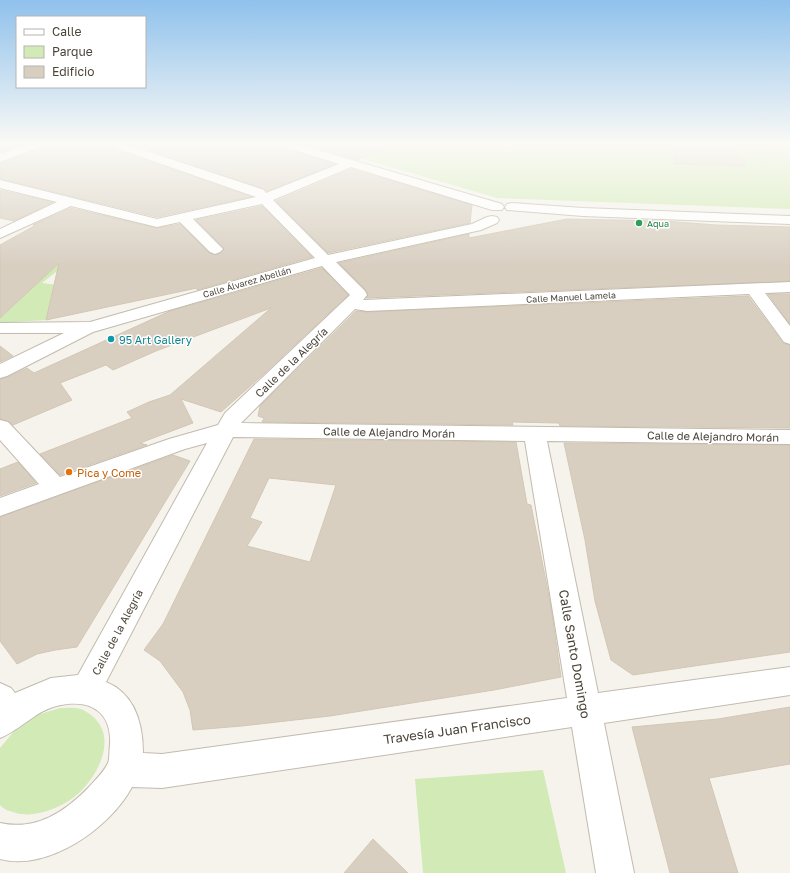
<svg xmlns="http://www.w3.org/2000/svg" width="790" height="873" font-family="'Golos Text',sans-serif">
<style>
.green{fill:#d2eab5}
.building{fill:#d8cfc1;stroke:#d3c7b4;fill-rule:evenodd}
.lines{fill:none;stroke-linecap:round;stroke-linejoin:round}
.minor-casing{stroke:#c2bbae;stroke-width:2}
.minor{fill:#fff;fill-rule:evenodd}
.leisure-dot{fill:#2e9e5b;stroke:#fff;stroke-width:1.5}
.culture-dot{fill:#0f9aa8;stroke:#fff;stroke-width:1.5}
.food-dot{fill:#e8710a;stroke:#fff;stroke-width:1.5}
.labels{text-anchor:middle;dominant-baseline:central;stroke-width:3;stroke-linejoin:round;paint-order:stroke}
.far-leisure-label{font-size:9px;fill:#27864d;stroke:#fff;text-anchor:start}
.far-street-label{font-size:9px;fill:#4b4439;stroke:#fff}
.culture-label{font-size:11px;fill:#0d838f;stroke:#fff;text-anchor:start}
.street-label{font-size:11px;fill:#4b4439;stroke:#fff}
.food-label{font-size:11px;fill:#c56008;stroke:#fff;text-anchor:start}
.near-street-label{font-size:13px;fill:#4b4439;stroke:#fff}
</style>
<rect width="100%" height="100%" fill="#f6f3ec"/>
<path class="green" d="M315,145H790V209L497,198Z
M109,212L140,219L131,223L66,264L42,283L66,286L52,297L46,320L0,323V318L20,299L86,223Z
M60,708C66,708 75,707 81,709C90,713 97,719 101,727C113,750 92,784 73,798C58,809 34,818 16,813C10,811 4,810 0,805V748L15,730L37,715Z
M543,770L566,873H423L415,779Z"/>
<path class="building" d="M0,145H22L0,152Z
M43,145H110L112,148L251,197L157,217L0,179V163L41,148Z
M133,145H282L285,148L335,164L267,191L264,189Z
M306,145H392V146L357,160Z
M674,145H733L745,166L674,164Z
M351,169L472,205L470,223L328,253L276,201Z
M0,190L53,202L14,221L0,218Z
M262,206L312,257L197,290V288L46,320L59,263L0,318V245L36,225H33L71,208L157,228L180,224L209,253L216,255L221,253L224,248L196,220Z
M567,219L664,221L716,225L790,227V281L366,298L368,294L366,290L339,263L469,234V238Z
M322,268L348,295L265,373L221,412L181,399L193,423L140,443L147,445L60,475L40,454L132,418L127,412L149,402L170,395L271,308L156,351L113,370L106,365L60,383L72,400L13,425L8,421L0,419V379L8,377L27,368L34,373L170,311Z
M768,294H790V324Z
M748,296L783,343L790,345V428L560,426L559,423L512,422L513,425L262,422L264,418L258,416L260,406L356,311L367,312Z
M0,346L13,356L0,362Z
M254,439L516,442L527,504L531,505L551,607L561,677L494,690L330,716L242,726L193,730L190,710L183,692L160,661L144,650L163,624ZM269,478L336,485L310,562L247,546L262,522L250,518Z
M564,443L790,445V652L633,675L611,660L595,601L585,540Z
M173,455L190,461L77,647L55,650L37,654L17,664L0,641V517Z
M18,462L36,483L0,496V469Z
M790,707V764L709,778L738,873H670L632,727L718,719Z
M373,839L408,873H344Z"/>
<g class="lines">
<defs>
<path id="minor" d="M26,145H42L40,147L0,162V154Z
M111,145H128L264,190L266,193L339,164L285,147L283,145H301L502,204L504,207L502,210H492L351,167L273,200L328,255L472,224L487,217L492,216L497,217L499,220L497,223L481,230L336,262L365,291L367,295L363,300L790,282V292L765,293L790,326V344L784,342L749,294L367,311L355,309L241,423L790,430V444L547,441L598,693L790,667V695L604,723L634,873H596L572,727L162,788L132,787C110,828 48,872 0,859V823C36,831 65,812 89,787C95,780 104,772 108,763C110,758 109,751 110,745C112,713 92,699 61,705C37,709 22,729 0,738V683L11,688L15,693L51,678L78,675L207,443L185,449L0,516V498L39,484L0,440V420L8,422L60,477L169,439L218,425L225,413L350,295L322,266L93,332L7,376L0,378V364L64,333H0V323L90,322L315,258L262,204L193,219L223,249L220,252L215,254L210,252L180,222L157,227L71,206L0,238V229L57,202L0,188V180L157,219L256,197L113,147ZM233,437L525,441L567,698L162,754L143,753C143,724 135,694 106,682Z
M512,203L583,208L790,216V224L583,216L507,210L505,207L507,204Z"/>
</defs>
<use href="#minor" class="minor-casing"/>
<use href="#minor" class="minor"/>
</g>
<linearGradient id="sky" x2="0" y2="1"><stop stop-color="#8fc1ec"/><stop offset="0.54" stop-color="#fbfaf6"/><stop offset="1" stop-color="#fbfaf6" stop-opacity="0"/></linearGradient>
<rect width="790" height="267" fill="url(#sky)"/>
<circle class="leisure-dot" cx="639" cy="223" r="4"/>
<circle class="culture-dot" cx="111" cy="339" r="4"/>
<circle class="food-dot" cx="69" cy="472" r="4"/>
<g class="labels">
<g class="far-leisure-label">
<text x="647" y="223">Aqua</text>
</g>
<g class="far-street-label">
<text transform="translate(247 282) rotate(-16)">Calle Álvarez Abellán</text>
<text transform="translate(571 297) rotate(-3)">Calle Manuel Lamela</text>
</g>
<g class="culture-label">
<text x="119" y="339">95 Art Gallery</text>
</g>
<g class="street-label">
<text transform="translate(291 362) rotate(-44)">Calle de la Alegría</text>
<text transform="translate(389 432) rotate(1)">Calle de Alejandro Morán</text>
<text transform="translate(713 436) rotate(1)">Calle de Alejandro Morán</text>
<text transform="translate(117 632) rotate(-62)">Calle de la Alegría</text>
</g>
<g class="food-label">
<text x="77" y="472">Pica y Come</text>
</g>
<g class="near-street-label">
<text transform="translate(575 654) rotate(80)">Calle Santo Domingo</text>
<text transform="translate(457 729) rotate(-8)">Travesía Juan Francisco</text>
</g>
</g>
<rect x="16" y="16" width="130" height="72" fill="#ffffff" stroke="#b7b4b0"/>
<rect x="24" y="29" width="20" height="6" fill="#ffffff" stroke="#b7b4b0"/>
<text x="52" y="36" font-size="12" fill="#4b4439">Calle</text>
<rect x="24" y="46" width="20" height="12" fill="#d2eab5" stroke="#b7b4b0"/>
<text x="52" y="56" font-size="12" fill="#4b4439">Parque</text>
<rect x="24" y="66" width="20" height="12" fill="#d8cfc1" stroke="#b7b4b0"/>
<text x="52" y="76" font-size="12" fill="#4b4439">Edificio</text>
</svg>
